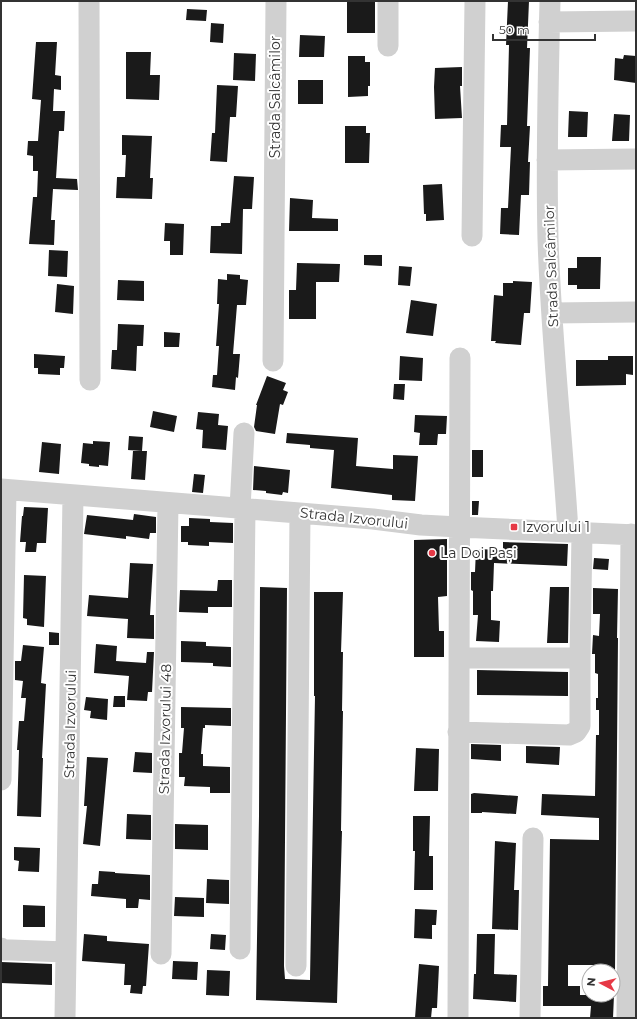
<svg xmlns="http://www.w3.org/2000/svg" width="637" height="1019" font-family="Montserrat,sans-serif">
<style>
.building{fill:#1a1a1a}
.lines{fill:none;stroke-linecap:round;stroke-linejoin:round}
.minor{stroke:#d0d0d0;stroke-width:21}
.poi-dot{fill:#e63946;stroke:#fff;stroke-width:1.5}
.labels{text-anchor:middle;dominant-baseline:central;stroke-width:4;stroke-linejoin:round;paint-order:stroke}
.street-label{font-size:14px;fill:#333;stroke:#fff}
.poi-label{font-size:14px;fill:#333;stroke:#fff;text-anchor:start}
</style>
<rect width="100%" height="100%" fill="#fff"/>
<path class="building" d="M347,1H375V33H347Z
M508,1H529L527,48H530L527,126H530L528,162H530L529,195H521L519,235L500,234L501,208H508L511,147H500L501,125H507L509,45H506Z
M187,9L207,10L206,21L186,20Z
M211,23L224,24L223,43L210,42Z
M300,35L325,36L324,57H299Z
M36,42H57L55,75L61,76V90L54,89L53,111H65L64,131H59L56,178L77,179L78,190L53,189L51,220H55L54,245L29,244L33,197H37L38,171H33V156L27,155L28,141H38L41,100L32,99Z
M126,52H151L150,75H160L159,100L126,99Z
M234,53L256,54L255,81L233,80Z
M624,55L636,56V83L614,80L615,58L623,59Z
M348,56H365V62H370V86H368V96L348,97Z
M462,67V86H460L462,118L435,119L434,87L435,68Z
M298,80H323V104H298Z
M217,85L238,86L236,117H230L227,162L210,161L212,133H215Z
M569,111L588,112L587,137H568Z
M614,114L630,115L629,141H612Z
M345,126H366V133H370L369,163H345Z
M122,135L152,136L150,178H153L152,199L116,198L117,177H125L126,155H122Z
M234,176L254,177L252,209H243L242,254L210,253L211,226H221V223H230Z
M442,184L444,220L426,221V214H424L423,185Z
M290,198L313,200L312,218L338,219V231H289Z
M165,223L184,224L183,255H170V241H164Z
M49,250L68,251L67,277L48,276Z
M364,255H382V266L364,265Z
M577,257H601L600,289H577V285H568V268H577Z
M297,263L340,264L339,282H316V319H289V290H296Z
M399,266L412,267L410,286L398,285Z
M227,274L240,275V279L248,280L246,305H237L233,354H240L238,378L236,377L235,390L212,387L213,375H217L219,346H216L219,304H217L218,279L227,280Z
M118,280L144,281V301L117,300Z
M513,281L532,282L530,313H524L521,345L495,343L496,341H491L494,295L503,296V283H513Z
M57,284L74,286L73,314L55,312Z
M411,300L437,304L433,336L406,333Z
M118,324L144,325L143,346H137L136,371L111,369L112,350H117Z
M164,332L180,333L179,347H164Z
M34,354L65,356L64,368H60V375L38,374V368H34Z
M400,356L423,358L422,381L399,380Z
M608,356H633V375L626,374V385L576,386V360H608Z
M267,376L286,383L283,390L288,392L283,405L280,404L275,434L256,431L254,427L257,405H256Z
M394,384H405L404,400L393,399Z
M153,411L177,416L174,432L150,427Z
M198,412L219,414L218,425L228,426L226,450L202,448L203,430L196,429Z
M415,415L447,416L446,434H438L437,445H419L420,433L414,432Z
M287,433L358,438L356,466L393,469V455L418,456L415,501L392,500V495L331,488L334,450L310,448V445L286,443Z
M129,436L143,437L142,451L128,450Z
M93,441L110,442L108,466L99,465V467L89,466V464L81,463L83,443L93,444Z
M42,442L61,444L59,474L39,472Z
M472,450H483V477H472Z
M133,451H147L145,480L131,479Z
M254,466L290,470L288,493L283,492L282,495L266,493V491L253,490Z
M194,474L205,475L203,493L192,492Z
M472,501H479L478,515H472Z
M24,507L48,508L46,543H37L36,552H25L26,542H20L22,516H23Z
M134,514L156,517V533H150L149,539L126,536V539L84,534L87,515L133,520Z
M189,518L210,519V522L233,523V543L209,542V546L188,545V542H181V526H189Z
M447,539V596L438,597L439,631H444V657H414V540Z
M503,542L568,544L567,566L494,563L493,591H491V620L500,621L499,642L476,641L478,615H473V591L471,590V572H475L476,549L503,550Z
M594,558L609,559L608,570L593,569Z
M130,563L153,564L150,615H154V639L127,638L128,619L87,616L89,595L128,598Z
M24,575L46,576L44,627L27,625V619L23,618Z
M218,580H232V607H208V613L179,612L180,590L217,591Z
M260,587L287,588L284,966L285,979L310,980L315,696H314V592H343L341,652H343L342,711H343L341,831H342L337,1003L256,1000L259,816Z
M550,587H569L568,643H547Z
M593,588L618,589L617,638H618L615,971H595V965H568V986H580V995H614L613,1018H590L591,1006H543V986H548L550,839L599,840V818L541,815L542,794L595,796L596,735H599V710H596V698H598V674L595,673V654H592L593,635L599,636L600,614H593Z
M49,632L59,633V645H49Z
M181,641L206,642V646L231,647V667L213,666V663L181,662Z
M96,644L117,646L116,661L146,663L147,652H154L152,692H148L147,701L127,700L129,676L94,673Z
M23,645L44,647L41,683L46,684L42,758H43L41,817L17,816L19,750H17L19,721H24L26,698H21L23,681L15,680V661H21Z
M477,670L568,672V696L477,695Z
M114,696H125V707H113Z
M86,697L108,699L107,720L90,718L91,711L84,710Z
M181,707L231,708V726L205,725V728H203L201,754H203V766L230,767V793H210V787L184,786L185,777H179V753H182L184,728H181Z
M471,744L501,745V761L471,759Z
M526,746L560,747L559,765L526,763Z
M416,748L439,749L438,791H414Z
M135,752L152,753V773L133,772Z
M87,757L108,758L100,846L83,844L87,806H84Z
M474,793L518,796L516,814L482,812V813H471V794Z
M127,814L151,815V840L126,839Z
M413,816H430L429,856H433V890H414L415,851H413Z
M175,824L208,825V850L175,849Z
M495,841L516,843L514,890H519L518,930L492,929Z
M14,847L40,848L39,872L18,871L19,861L14,860Z
M99,871L115,872V873L150,875V900L139,899L138,908H126V899L91,896L92,884H98Z
M207,879L229,880V904L206,903Z
M175,897L204,898V917L174,916Z
M23,905L45,906V927H23Z
M415,909L437,910L436,925H432V939L414,938Z
M84,934L107,936V941L149,944L146,986H143L142,994L130,993L131,985H124L125,964L82,961Z
M211,934L226,935L225,950L210,949Z
M477,934H495L494,974L517,975L516,1002L473,999L474,974H476Z
M173,961L198,962L197,980L172,979Z
M1,962L52,964V985L1,983Z
M419,964L439,966L437,1008H432L431,1018H415Z
M207,970L230,971L229,996L206,995Z"/>
<g class="lines">
<path class="minor" d="M89,1L90,380
M550,1C548,80 546,160 548,239C551,337 562,434 568,531
M549,22L636,21
M388,46V1
M547,160L636,159
M472,236L475,1
M552,313L636,312
M273,361L276,1
M1,489L373,519L421,525L459,527L636,535
M240,508L244,433
M459,658H580L582,532
M458,732L569,735L576,732L580,726V658
M1,780L6,490
M1,948L3,950H11L66,952
M240,949L245,508
M161,954L168,503
M296,966L300,513
M65,1018L73,495
M458,1018L460,358
M530,1018L533,838
M627,1018L631,534"/>
</g>
<g class="poi-dot">
<rect x="510" y="523" width="8" height="8" rx="2"/>
<circle cx="432" cy="553" r="4"/>
</g>
<g class="labels">
<g class="street-label">
<text transform="translate(275 97) rotate(-90)">Strada Salcâmilor</text>
<text transform="translate(551 266) rotate(-92)">Strada Salcâmilor</text>
<text transform="translate(354 518) rotate(6)">Strada Izvorului</text>
<text transform="translate(70 724) rotate(-89)">Strada Izvorului</text>
<text transform="translate(165 729) rotate(-89)">Strada Izvorului 48</text>
</g>
<g class="poi-label">
<text x="522" y="527">Izvorului 1</text>
<text x="440" y="553">La Doi Pași</text>
</g>
</g>
<rect width="637" height="1019" fill="none" stroke="#333333" stroke-width="4"/>
<g transform="translate(601 983) rotate(277)"><circle r="19" fill="#ffffff" stroke="#adadad"/>
<path d="M0-3L7 15L0 10L-7 15Z" fill="#e63946"/>
<text y="-6" font-size="11" font-weight="bold" text-anchor="middle" fill="#333333">N</text>
</g>
<path d="M493 34v6h102v-6" fill="none" stroke="#333333" stroke-width="2"/>
<text x="499" y="34" font-size="12" fill="#333333" stroke="#ffffff" stroke-width="3" paint-order="stroke">50 m</text>
</svg>
